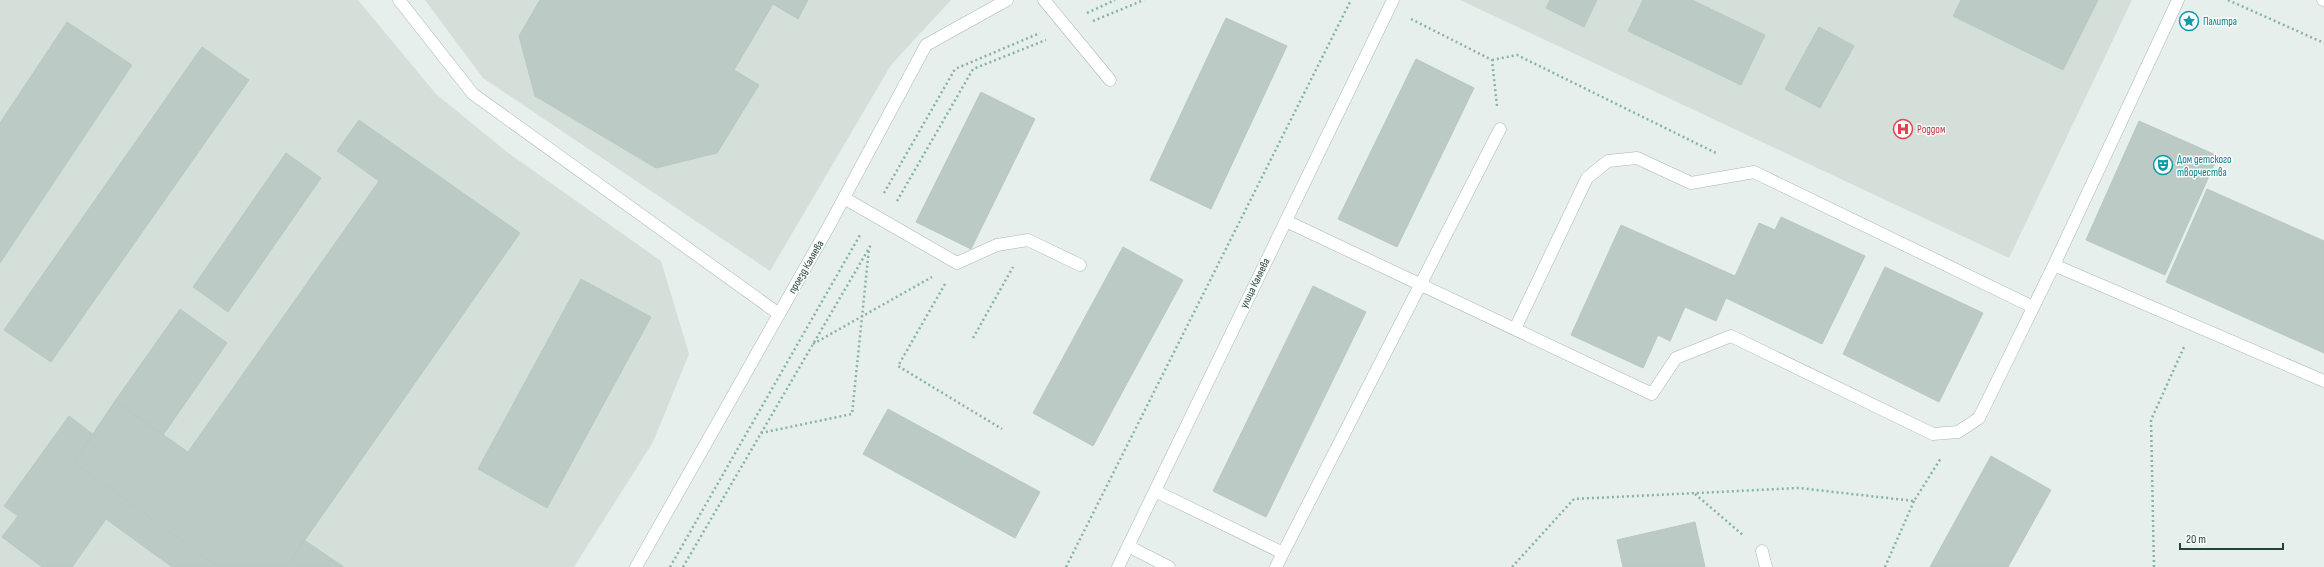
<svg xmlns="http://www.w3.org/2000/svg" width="2324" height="567" font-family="'Sofia Sans Condensed',sans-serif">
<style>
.built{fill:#d4dfda}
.building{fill:#bbcac4;stroke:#b8c9c2}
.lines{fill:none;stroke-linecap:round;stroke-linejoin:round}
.minor-casing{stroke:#a8b8b2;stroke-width:13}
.path{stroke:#86b3a5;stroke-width:2.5;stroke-dasharray:2 3;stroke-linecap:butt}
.minor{stroke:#fff;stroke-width:12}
.labels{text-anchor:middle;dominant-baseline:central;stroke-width:3;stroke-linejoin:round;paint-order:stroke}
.culture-label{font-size:11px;fill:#0d838f;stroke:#f7fbf9;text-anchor:start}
.health-label{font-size:11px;fill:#be3a42;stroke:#f7fbf9;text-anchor:start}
.street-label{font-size:11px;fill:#24423a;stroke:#f7fbf9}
</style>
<rect width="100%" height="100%" fill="#e6efeb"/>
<path class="built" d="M0,0H358L436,94L507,152L661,261L689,354L653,442L574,567H0Z
M425,0H951L891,65L770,271L483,78Z
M1460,0H2132L2009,258Z"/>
<path class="building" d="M540,0H808L798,19L773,4L734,70L759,85L717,153L656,168L535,96L519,36Z
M1550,0H1597L1584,27L1546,8Z
M1643,0H1692L1765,35L1741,85L1628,31Z
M1961,0H2098L2063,70L1953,16Z
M1226,18L1287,46L1211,209L1150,180Z
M67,22L132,65L0,263V123Z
M1819,27L1854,46L1820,108L1785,89Z
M202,47L249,80L51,362L4,330Z
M1416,59L1474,88L1397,247L1338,219Z
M981,92L1035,119L971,249L916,222Z
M359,120L520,233L286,567H218L74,462L115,401L188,452L379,181L337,151Z
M2139,121L2218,156L2165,275L2086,240Z
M286,153L321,178L228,312L193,287Z
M2207,189L2324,241V353L2166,282Z
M1781,217L1865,256L1822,344L1726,298L1716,321L1685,307L1670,341L1658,335L1643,368L1571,335L1621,225L1735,276L1759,223L1775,230Z
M1123,247L1183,280L1093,446L1033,413Z
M1885,267L1983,313L1939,402L1843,354Z
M581,279L651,317L547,508L478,469Z
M1313,286L1366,312L1266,517L1213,491Z
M180,309L227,343L163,435L115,401Z
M888,409L1040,492L1015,538L863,454Z
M69,416L94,435L74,462L218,567H172L106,519L72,567H42L2,537L18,516L4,506Z
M1991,456L2051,490L2008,567H1930Z
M1695,522L1705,567H1623L1617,540Z
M304,540L344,567H286Z"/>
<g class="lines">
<defs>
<path id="minor" d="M399,0L473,94L779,314
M1044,0L1110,80
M2178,0L2054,265L2324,381
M2323,0H2324
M844,198L957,263L997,245L1028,240L1080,265
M1286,221L1652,394L1676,358L1731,336L1933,434L1958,432L1979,418L2054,265
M1515,329L1587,178L1608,161L1637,158L1691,183L1754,172L2033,307
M1155,491L1283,553L1500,129
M1128,546L1169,567
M1762,551L1766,567
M636,567L830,224L926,45L1007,0
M1118,567L1393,0
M1276,567L1283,553"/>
</defs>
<use href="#minor" class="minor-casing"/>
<path class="path" d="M2228,0L2324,43
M1087,13L1115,0
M1411,19L1492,60L1497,106
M1093,21L1144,0
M1492,60L1517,55L1716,153
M884,193L955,69L1040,33
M897,201L973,69L1046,40
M945,284L898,366L1002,429
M973,338L1013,267
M813,344L932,277
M761,433L852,414L869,249
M1695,494L1744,536
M670,567L860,235
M683,567L872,243
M1066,567L1351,0
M1512,567L1574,499L1799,488L1914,501L1941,458
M1885,567L1914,501
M2154,567L2151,420L2184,347"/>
<use href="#minor" class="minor"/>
</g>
<defs>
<symbol id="sight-ring" viewBox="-11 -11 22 22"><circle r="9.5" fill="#f7fbf9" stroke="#0f9aa8" stroke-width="1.5"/><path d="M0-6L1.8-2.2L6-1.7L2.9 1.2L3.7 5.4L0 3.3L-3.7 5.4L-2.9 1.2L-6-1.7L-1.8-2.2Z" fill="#0f9aa8"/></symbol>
<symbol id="hospital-ring" viewBox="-11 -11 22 22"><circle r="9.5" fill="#f7fbf9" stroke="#e0444e" stroke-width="1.5"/><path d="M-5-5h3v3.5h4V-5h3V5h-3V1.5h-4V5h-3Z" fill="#e0444e"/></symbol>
<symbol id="theatre-ring" viewBox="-11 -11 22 22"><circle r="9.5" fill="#f7fbf9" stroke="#0f9aa8" stroke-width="1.5"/><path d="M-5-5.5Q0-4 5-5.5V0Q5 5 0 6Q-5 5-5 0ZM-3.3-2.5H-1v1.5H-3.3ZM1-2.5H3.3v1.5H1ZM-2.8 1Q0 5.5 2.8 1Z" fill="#0f9aa8"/></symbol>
</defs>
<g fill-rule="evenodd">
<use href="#sight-ring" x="2178" y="10" width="22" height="22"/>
<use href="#hospital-ring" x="1892" y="118" width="22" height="22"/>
<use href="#theatre-ring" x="2152" y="154" width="22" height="22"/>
</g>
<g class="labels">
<g class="culture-label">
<text x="2203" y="21">Палитра</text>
<text x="2177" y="159">Дом детского<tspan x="2177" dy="13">творчества</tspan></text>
</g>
<g class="health-label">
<text x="1917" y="129">Роддом</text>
</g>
<g class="street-label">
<text transform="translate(806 267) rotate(-60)">проезд Каляева</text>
<text transform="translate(1255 283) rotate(-64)">улица Каляева</text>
</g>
</g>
<path d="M2180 543v6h103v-6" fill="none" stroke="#24423a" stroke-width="2"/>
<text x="2186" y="543" font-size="12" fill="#24423a" stroke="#f7fbf9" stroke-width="3" paint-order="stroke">20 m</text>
</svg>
